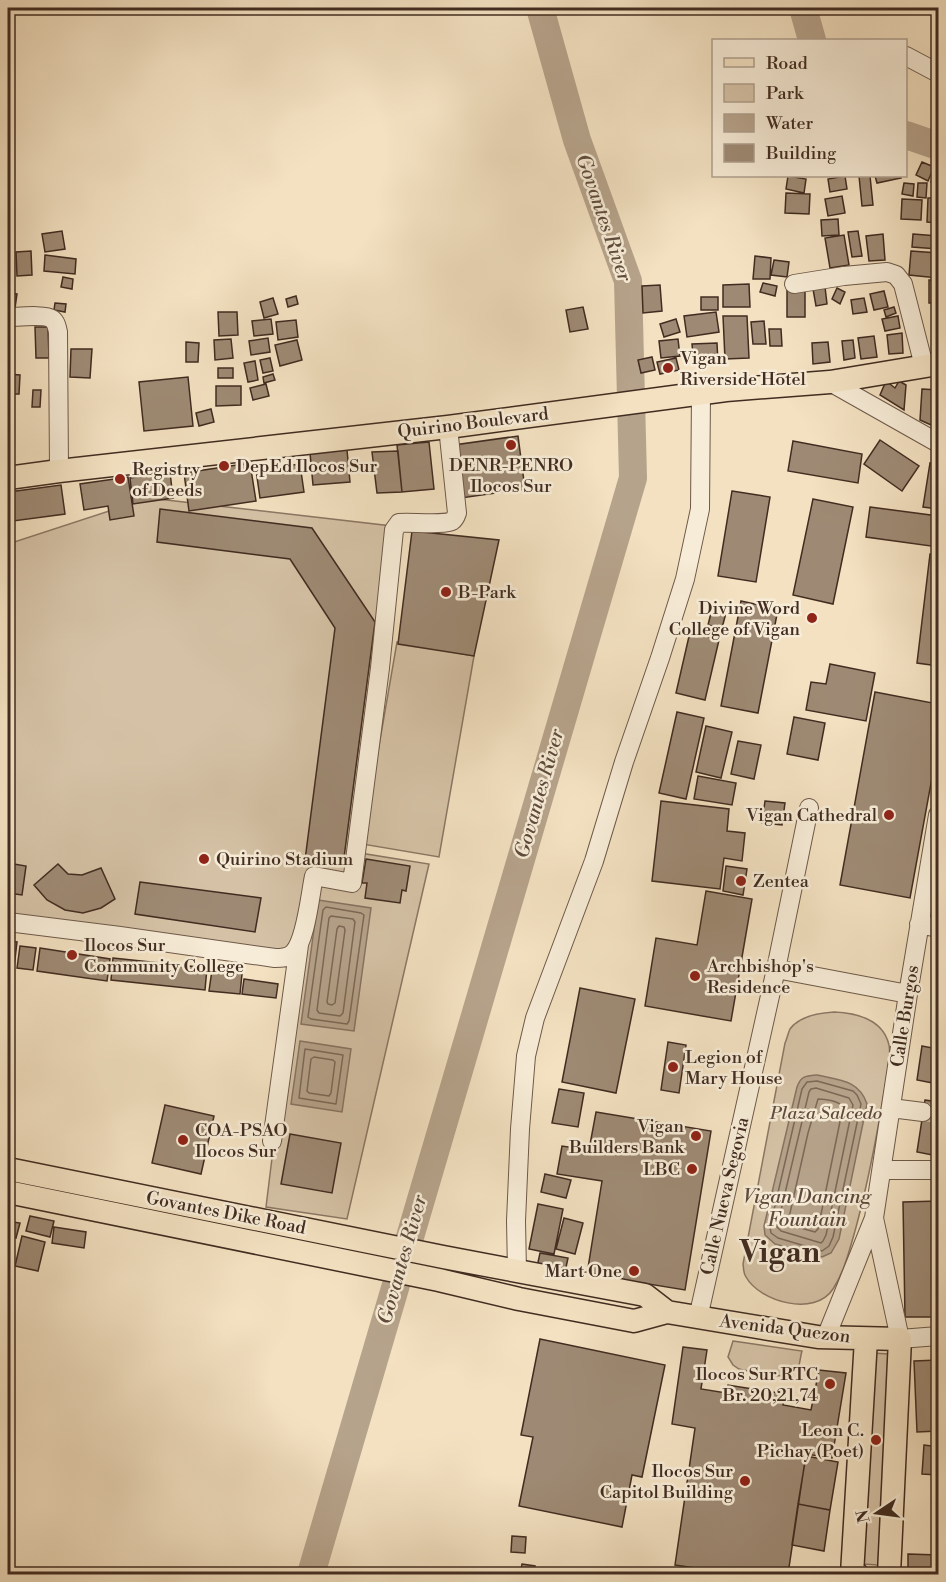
<svg xmlns="http://www.w3.org/2000/svg" width="946" height="1582" font-family="'Libre Bodoni',serif">
<style>
.green{fill:#d5c2a6;stroke:#8b7764;stroke-width:1.5}
.water{fill:#b6a38b;stroke:#877361;stroke-width:1.5}
.lines{fill:none;stroke-linecap:round;stroke-linejoin:round}
.shore{stroke:#7c6856;stroke-width:1.5}
.river{stroke:#b6a38b;stroke-width:28}
.building{fill:#9e8a74;stroke:#412c21;stroke-width:1.5}
.minor-tunnel{stroke:#cfbda1;stroke-width:18;stroke-dasharray:18 9;stroke-linecap:butt}
.minor-casing{stroke:#6e5949;stroke-width:20}
.major-casing{stroke:#412c21;stroke-width:25}
.minor{stroke:#f7ecd7;stroke-width:18}
.major{stroke:#f3e1c1;stroke-width:22}
.poi-dot{fill:#8f2418;stroke:#f7ecd7;stroke-width:2}
.labels{text-anchor:middle;dominant-baseline:central;stroke-width:5;stroke-linejoin:round;paint-order:stroke}
.poi-label{font-size:18px;fill:#412c21;stroke:#f7ecd7;text-anchor:start}
.street-label{font-size:18px;fill:#412c21;stroke:#f7ecd7}
.park-label{font-size:18px;font-style:italic;fill:#5f4a3c;stroke:#f7ecd7}
.water-label{font-size:20px;font-style:italic;fill:#5e4a3c;stroke:#f7ecd7}
.town-label{font-size:30px;font-weight:bold;fill:#412c21;stroke:#f7ecd7}
</style>
<rect width="100%" height="100%" fill="#f3e1c1"/>
<filter id="stains"><feTurbulence type="fractalNoise" baseFrequency=".00333" numOctaves="4"/><feColorMatrix values="0 0 0 0 .2 0 0 0 0 .09 0 0 0 0 .02 0 0 0 .5 -.17"/></filter>
<radialGradient id="worn" r=".72"><stop offset=".6" stop-color="#630" stop-opacity="0"/><stop offset="1" stop-color="#630" stop-opacity=".3"/></radialGradient>
<path class="green" d="M149,498L392,526L354,852L429,864L347,1219L266,1207L296,962L8,914V544Z
M397,642L474,656L439,857L362,844Z
M834,1012C857,1013 883,1019 889,1045C892,1058 885,1085 883,1099C875,1146 866,1193 853,1238C848,1255 843,1274 833,1289C815,1317 760,1302 746,1277C743,1273 744,1269 743,1264L785,1043C787,1039 788,1033 790,1029C799,1016 819,1013 834,1012Z
M733,1341L802,1351C800,1357 800,1366 797,1370C788,1382 753,1372 739,1369L733,1365L728,1357Z
M872,1353L889,1354L878,1565L862,1564Z"/>
<path class="water" d="M318,900L371,908L354,1031L301,1024Z
M300,1041L351,1049L342,1112L291,1104Z
M817,1075C839,1080 859,1080 867,1104L839,1239L831,1253L822,1257L775,1244L765,1235L764,1226L797,1087C801,1076 805,1076 817,1075Z"/>
<g class="lines">
<path class="shore" d="M326,907L361,913L364,915L349,1021L347,1024L311,1019L308,1017L323,910Z
M331,916L353,919L355,922L343,1013L340,1016L319,1013L317,1010L329,918Z
M339,926L344,927L345,930L335,1003L332,1005L328,1004L327,1002L337,929Z
M305,1049L343,1055L336,1104L299,1098Z
M314,1057L333,1060L335,1062L331,1093L329,1096L309,1093L307,1091L311,1059Z
M817,1081L853,1091L857,1095L861,1104L833,1237L829,1246L822,1251L778,1238L771,1233L770,1227L802,1089L807,1082Z
M816,1088L849,1098L853,1105L826,1235L823,1241L821,1243L781,1231L777,1227L809,1092L811,1089Z
M818,1099C826,1099 839,1101 843,1107L818,1229L815,1232L790,1225L788,1222L808,1133Z"/>
<path class="river" d="M803,8L812,40
M906,135L938,146
M311,1574L633,478L628,281L577,140L540,8"/>
</g>
<path class="building" d="M922,162L934,167L928,181L916,175Z
M935,170L938,171V184L931,182Z
M788,176L806,179L804,193L786,189Z
M845,176L847,189L830,192L828,179Z
M859,176H870L873,205L862,206Z
M875,176H900L901,178L877,183Z
M904,183L914,184L913,196L902,194Z
M918,183H927L926,198L917,197Z
M786,193L810,194L809,214L785,213Z
M842,196L845,213L828,216L825,199Z
M928,198H938V223L927,222Z
M902,199L922,200L921,220L901,219Z
M838,219L839,235L822,236L821,220Z
M62,231L65,249L45,252L42,234Z
M858,231L862,256L852,257L848,232Z
M8,232H14V270H8Z
M883,234L885,260L869,261L866,236Z
M913,234L938,236V249L912,247Z
M844,235L849,265L830,268L825,238Z
M31,251L32,275L17,276L16,252Z
M911,251L938,253V278L909,275Z
M45,255L76,259L75,274L44,271Z
M755,256L771,258L770,279H753Z
M774,260L789,262L787,277L771,275Z
M63,277L73,279L72,289L61,287Z
M929,280H938V303H929Z
M763,283L777,286L775,296L760,292Z
M749,284L750,307H723V285Z
M660,285L662,311L643,313L642,286Z
M825,287L827,304L816,306L813,289Z
M787,288L805,289V317H787Z
M837,288L845,292L840,304L832,299Z
M884,291L888,307L874,310L870,294Z
M8,293L17,294L15,308L8,307Z
M296,296L298,304L288,307L286,299Z
M701,297H718V310H701Z
M273,298L278,314L264,318L260,302Z
M864,298L867,312L853,314L851,300Z
M55,303L66,304L65,312L54,310Z
M583,307L588,329L570,332L566,310Z
M894,307L896,313L886,317L884,310Z
M218,312H237L238,335L219,336Z
M716,312L719,332L687,337L684,316Z
M723,316H747L749,358L725,359Z
M898,316L900,328L885,331L882,319Z
M271,319L273,334L254,336L252,321Z
M676,319L680,332L664,337L660,324Z
M296,320L298,337L278,340L276,322Z
M764,321L766,344H753L751,322Z
M35,327H48L49,358H36Z
M769,329H781L782,346H770Z
M902,333L903,353L889,354L887,335Z
M874,336L877,357L861,359L858,338Z
M268,338L270,352L251,355L249,341Z
M231,339L233,358L215,360L214,340Z
M678,339L680,356L661,358L659,341Z
M297,340L302,360L280,366L275,345Z
M853,340L855,358L844,360L842,341Z
M186,342L199,343L198,362H186Z
M828,342L830,362L813,364L812,343Z
M717,343L718,364L694,365L692,344Z
M71,349H92L90,378L70,377Z
M652,357L655,370L641,373L638,360Z
M270,358L273,371L263,373L260,360Z
M676,358L679,370L660,374L657,362Z
M255,361L258,380L248,382L244,363Z
M218,368H233V378H218Z
M8,374L20,375L19,394H8Z
M273,374L275,380L264,383L263,377Z
M188,377L193,426L144,431L139,382Z
M886,381L895,388L899,381L906,385L904,410L880,395Z
M266,384L269,396L253,400L250,388Z
M216,386H241V405L216,406Z
M922,389L938,390V428L920,420Z
M33,390H41L40,407H32Z
M211,409L214,422L199,426L196,413Z
M518,436L525,489L461,498L454,445Z
M880,440L919,466L902,491L864,464Z
M793,441L862,454L858,483L788,471Z
M429,442L434,489L402,492L397,445Z
M347,450L350,482L313,485L310,453Z
M398,451L402,492L377,493L372,452Z
M250,463L256,501L189,511L184,473Z
M930,463L938,465V509L923,507Z
M300,464L304,492L260,498L256,470Z
M170,472L173,498L133,504L130,478Z
M128,477L134,516L110,520L108,506L84,510L80,484Z
M61,485L65,514L13,521L9,492Z
M732,491L770,497L756,582L718,576Z
M813,499L853,507L833,604L793,595Z
M870,507L938,516V547L866,537Z
M160,509L312,528L375,622L343,865L305,860L335,628L290,559L157,542Z
M412,531L499,540L474,656L398,644Z
M930,554L938,555V666L917,663Z
M741,601L778,609L758,713L721,706Z
M713,605L727,609L722,628L708,625Z
M690,632L719,640L705,700L676,693Z
M830,664L875,673L866,721L806,710L811,682L826,684Z
M875,692L938,704V745L910,898L840,885Z
M677,712L704,718L686,799L659,793Z
M794,717L825,723L818,760L787,754Z
M706,726L732,732L721,778L696,772Z
M738,741L761,745L754,779L731,774Z
M698,776L736,783L732,805L694,799Z
M661,801L729,809L727,831L745,833L742,861L724,858L720,889L652,881Z
M765,801L785,803L782,825L762,823Z
M366,859L410,866L406,891L402,890L400,903L365,898L367,883H362Z
M8,863L26,866L22,895L8,893Z
M58,864L68,874L82,875L101,868L115,899L101,908L83,913L65,910L47,900L34,885Z
M726,866L747,869L743,895L723,891Z
M140,882L261,898L255,932L135,914Z
M706,891L752,899L731,1021L645,1006L656,938L697,945Z
M8,941L17,942L14,968L8,967Z
M20,946L36,948L33,970L17,968Z
M40,948L110,959L107,981L37,971Z
M113,958L207,968L205,990L111,980Z
M212,970L242,974L240,994L209,991Z
M244,979L278,984L276,998L242,994Z
M580,988L635,999L616,1093L562,1082Z
M668,1042L686,1045L679,1093L661,1090Z
M922,1046L938,1049V1084L917,1080Z
M559,1089L584,1093L578,1127L552,1123Z
M925,1100L938,1102V1156L917,1152Z
M165,1105L214,1116L201,1174L152,1163Z
M596,1112L711,1131L685,1290L587,1274L602,1181L557,1174L562,1146L589,1150Z
M290,1134L341,1143L332,1193L281,1184Z
M545,1174L571,1180L566,1198L541,1192Z
M938,1201V1317H905L903,1202Z
M8,1202L13,1203L8,1232Z
M538,1204L563,1209L554,1254L529,1249Z
M30,1216L54,1221L50,1237L26,1231Z
M564,1218L583,1223L575,1254L556,1249Z
M13,1222L20,1223L16,1238L10,1236Z
M54,1227L86,1232L84,1248L52,1243Z
M22,1236L45,1242L38,1271L15,1266Z
M540,1253L568,1258L565,1272L537,1267Z
M540,1339L665,1365L642,1477L632,1475L622,1527L519,1506L533,1437L521,1435Z
M683,1347L707,1350L701,1389L726,1393L728,1385L785,1394L783,1405L811,1410L819,1370L846,1373L832,1458L806,1454L788,1574H736L675,1565L695,1428L672,1424Z
M938,1360V1431L917,1432L914,1361Z
M924,1445L938,1447V1475L922,1474Z
M806,1456L838,1462L830,1510L798,1504Z
M798,1504L830,1510L824,1551L792,1545Z
M512,1536L526,1537L525,1553L511,1552Z
M908,1554L938,1555V1574H908Z
M522,1564L535,1566L534,1574H520Z"/>
<g class="lines">
<path class="minor-tunnel" d="M923,1112L938,1114"/>
<defs>
<path id="minor" d="M906,56L938,73
M794,284L844,276L887,272L896,275L903,284L924,366
M8,317C17,317 45,314 52,319C56,322 57,327 58,332L59,471
M830,382L938,443
M8,922L120,936L275,958C281,958 288,958 293,953C306,941 310,895 314,876L352,883L380,668L394,530L399,523C409,522 445,525 452,521C455,519 456,516 457,513L448,427
M919,924L938,928
M776,969L908,994
M891,1108L923,1112
M272,1141L299,945
M882,1170H938
M874,1218L900,1339L938,1336
M517,1271L516,1221L520,1129L526,1056L535,1018L594,861L624,762L660,658L685,579L700,509L701,394
M698,1318L776,969L809,808
M826,1337L874,1218L908,994L938,815"/>
<path id="major" d="M8,478L59,471L448,427L726,390L830,382L938,364
M8,1169L443,1257L645,1295L667,1312
M8,1192L439,1280L519,1299L634,1321L667,1312L818,1337L900,1339L889,1574
M857,1574H852L866,1339"/>
</defs>
<use href="#minor" class="minor-casing"/>
<use href="#major" class="major-casing"/>
<use href="#minor" class="minor"/>
<use href="#major" class="major"/>
</g>
<g class="poi-dot">
<circle cx="668" cy="368" r="6"/>
<circle cx="511" cy="445" r="6"/>
<circle cx="224" cy="466" r="6"/>
<circle cx="120" cy="479" r="6"/>
<circle cx="446" cy="592" r="6"/>
<circle cx="812" cy="618" r="6"/>
<circle cx="889" cy="815" r="6"/>
<circle cx="204" cy="859" r="6"/>
<circle cx="741" cy="881" r="6"/>
<circle cx="72" cy="955" r="6"/>
<circle cx="695" cy="976" r="6"/>
<circle cx="673" cy="1067" r="6"/>
<circle cx="696" cy="1136" r="6"/>
<circle cx="183" cy="1140" r="6"/>
<circle cx="692" cy="1169" r="6"/>
<circle cx="634" cy="1271" r="6"/>
<circle cx="830" cy="1384" r="6"/>
<circle cx="876" cy="1440" r="6"/>
<circle cx="745" cy="1481" r="6"/>
</g>
<g class="labels">
<g class="poi-label">
<text x="680" y="358">Vigan<tspan x="680" dy="21">Riverside Hotel</tspan></text>
<text x="511" y="465" text-anchor="middle">DENR-PENRO<tspan x="511" dy="21">Ilocos Sur</tspan></text>
<text x="236" y="466">DepEd Ilocos Sur</text>
<text x="132" y="469">Registry<tspan x="132" dy="21">of Deeds</tspan></text>
<text x="458" y="592">B-Park</text>
<text x="800" y="608" text-anchor="end">Divine Word<tspan x="800" dy="21">College of Vigan</tspan></text>
<text x="877" y="815" text-anchor="end">Vigan Cathedral</text>
<text x="216" y="859">Quirino Stadium</text>
<text x="753" y="881">Zentea</text>
<text x="84" y="945">Ilocos Sur<tspan x="84" dy="21">Community College</tspan></text>
<text x="707" y="966">Archbishop's<tspan x="707" dy="21">Residence</tspan></text>
<text x="685" y="1057">Legion of<tspan x="685" dy="21">Mary House</tspan></text>
<text x="684" y="1126" text-anchor="end">Vigan<tspan x="684" dy="21">Builders Bank</tspan></text>
<text x="195" y="1130">COA-PSAO<tspan x="195" dy="21">Ilocos Sur</tspan></text>
<text x="680" y="1169" text-anchor="end">LBC</text>
<text x="622" y="1271" text-anchor="end">Mart One</text>
<text x="818" y="1374" text-anchor="end">Ilocos Sur RTC<tspan x="818" dy="21">Br. 20,21,74</tspan></text>
<text x="864" y="1430" text-anchor="end">Leon C.<tspan x="864" dy="21">Pichay (Poet)</tspan></text>
<text x="733" y="1471" text-anchor="end">Ilocos Sur<tspan x="733" dy="21">Capitol Building</tspan></text>
</g>
<g class="street-label">
<text transform="translate(473 423) rotate(-7)">Quirino Boulevard</text>
<text transform="translate(905 1016) rotate(-81)">Calle Burgos</text>
<text transform="translate(725 1196) rotate(-77)">Calle Nueva Segovia</text>
<text transform="translate(226 1213) rotate(11)">Govantes Dike Road</text>
<text transform="translate(785 1329) rotate(7)">Avenida Quezon</text>
</g>
<g class="park-label">
<text x="826" y="1113">Plaza Salcedo</text>
</g>
<g class="water-label">
<text transform="translate(603 218) rotate(71)">Govantes River</text>
<text transform="translate(540 794) rotate(-74)">Govantes River</text>
<text x="807" y="1197">Vigan Dancing<tspan x="807" dy="23">Fountain</tspan></text>
<text transform="translate(403 1260) rotate(-74)">Govantes River</text>
</g>
<g class="town-label">
<text x="780" y="1253">Vigan</text>
</g>
</g>
<rect width="946" height="1582" fill="none" stroke="#f3e1c1" stroke-width="30"/>
<rect x="9" y="9" width="928" height="1564" fill="none" stroke="#412c21" stroke-width="3"/>
<rect x="15" y="15" width="916" height="1552" fill="none" stroke="#412c21" stroke-width="1.5"/>
<rect x="712" y="39" width="195" height="138" fill="#f7ecd7" stroke="#ae9f8e" stroke-width="1.5"/>
<rect x="724" y="58" width="30" height="9" fill="#f3e1c1" stroke="#ae9f8e" stroke-width="1.5"/>
<text x="766" y="69" font-size="18" fill="#412c21">Road</text>
<rect x="724" y="84" width="30" height="18" fill="#d5c2a6" stroke="#ae9f8e" stroke-width="1.5"/>
<text x="766" y="99" font-size="18" fill="#412c21">Park</text>
<rect x="724" y="114" width="30" height="18" fill="#b6a38b" stroke="#ae9f8e" stroke-width="1.5"/>
<text x="766" y="129" font-size="18" fill="#412c21">Water</text>
<rect x="724" y="144" width="30" height="18" fill="#9e8a74" stroke="#ae9f8e" stroke-width="1.5"/>
<text x="766" y="159" font-size="18" fill="#412c21">Building</text>
<g transform="translate(877 1513) rotate(257)" stroke="#f7ecd7" stroke-width="4.5" paint-order="stroke">
<path d="M0-4.5L10 22L0 15L-10 22Z" fill="#412c21"/>
<text y="-9" font-size="16" font-weight="bold" text-anchor="middle" fill="#412c21">N</text>
</g>
<rect width="100%" height="100%" filter="url(#stains)"/>
<rect width="100%" height="100%" fill="url(#worn)"/>
</svg>
